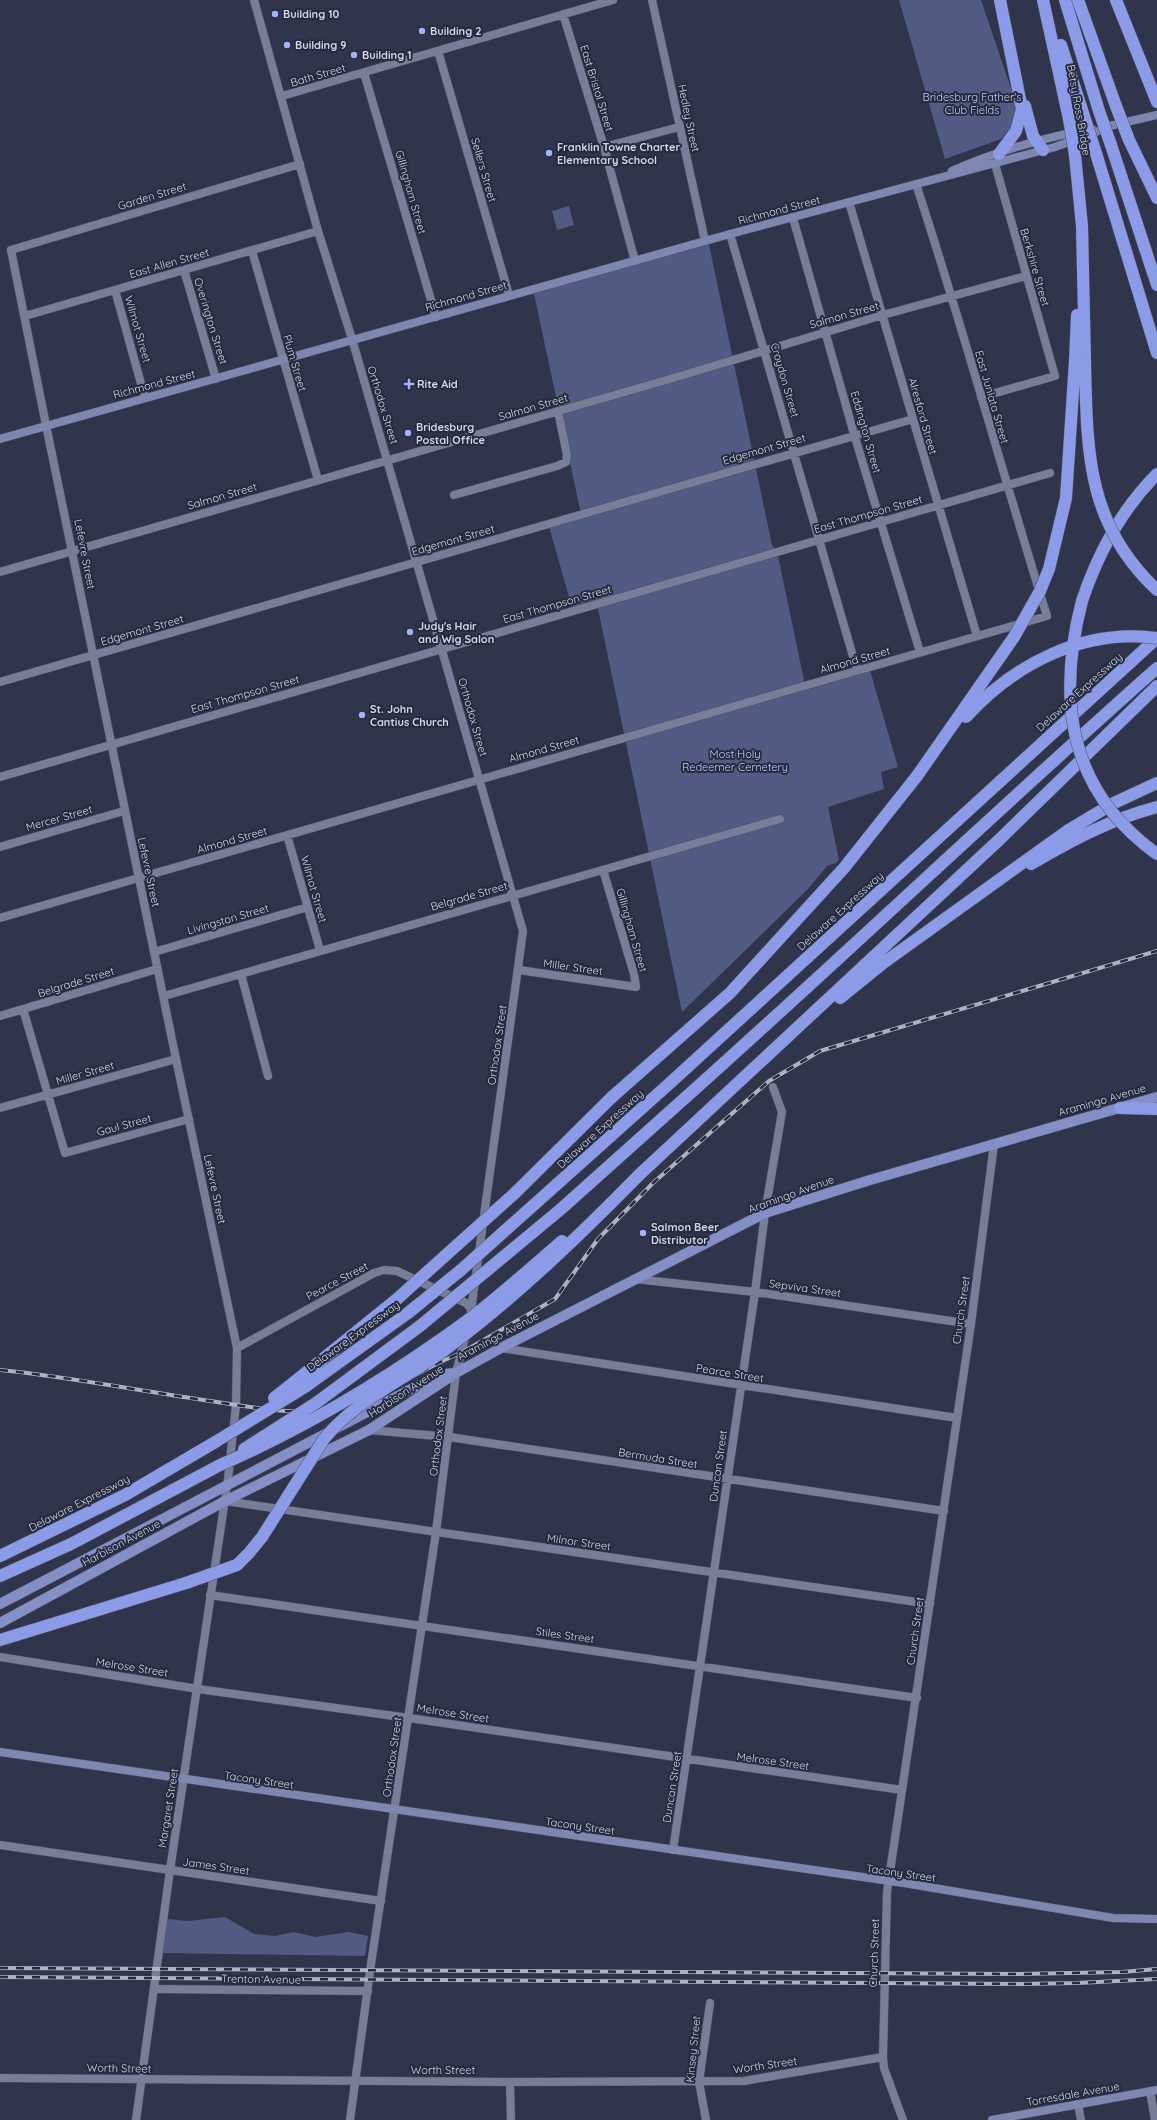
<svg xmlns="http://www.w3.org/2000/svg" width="1157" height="2120" font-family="Quicksand,sans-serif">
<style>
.green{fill:#525b84}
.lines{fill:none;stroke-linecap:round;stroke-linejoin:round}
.minor-casing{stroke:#4c5062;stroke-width:9}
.tertiary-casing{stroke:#4c5062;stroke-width:9}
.secondary-casing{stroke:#4c5062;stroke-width:9}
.primary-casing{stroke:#4c5062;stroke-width:11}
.motorway-casing{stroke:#4c5062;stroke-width:13}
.minor{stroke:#787e98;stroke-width:8}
.tertiary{stroke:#787e98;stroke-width:8}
.secondary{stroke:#7e87b0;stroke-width:8}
.primary{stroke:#848fc7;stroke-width:10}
.motorway{stroke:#8c9be7;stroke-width:12}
.rail-casing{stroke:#aeb3c2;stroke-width:4}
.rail{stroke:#262b40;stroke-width:2.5;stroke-dasharray:8;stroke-linecap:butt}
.motorway-bridge-casing{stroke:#4c5062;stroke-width:13;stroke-linecap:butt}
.motorway-bridge{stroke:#8c9be7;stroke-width:12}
.poi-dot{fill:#a2b2fd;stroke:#262b40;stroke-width:1.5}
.labels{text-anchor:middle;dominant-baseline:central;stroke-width:4;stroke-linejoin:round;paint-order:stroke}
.poi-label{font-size:11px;font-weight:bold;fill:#d1d5e3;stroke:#262b40;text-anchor:start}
.street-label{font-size:11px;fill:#d1d5e3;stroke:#262b40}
.park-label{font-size:11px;fill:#c2cefd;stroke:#262b40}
</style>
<rect width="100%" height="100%" fill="#30354b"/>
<path class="green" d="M899,0H981L1018,109L1016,123L1001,139L945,159Z
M569,206L574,225L557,230L552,211Z
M708,240L772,545L777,551L805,685L869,667L898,767L881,772L884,789L828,807L839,860L836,863L827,866L808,889L682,1012L597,604L573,611L548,523L581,514L533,289Z
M225,1917L254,1934L275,1936L294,1932L315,1937L349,1932L368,1936L365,1956L163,1953L167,1919L188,1921Z"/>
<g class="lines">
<defs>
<path id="minor" d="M254,0L318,231L352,339
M652,0L705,241
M563,14L604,147L635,261
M438,51L509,295
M364,73L436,317
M282,96L613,0
M604,147L679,127
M849,202L977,636
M793,218L854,434L920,652
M730,234L857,670
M252,251L318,480
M184,270L216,379
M115,290L145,398
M25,316L318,231
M981,397L1055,376L995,164
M46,425L11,250L300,164
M454,495L557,466L566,462L567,455L558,411
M0,572L670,379L883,315L1026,276
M0,682L913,419
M0,777L1050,473
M287,835L320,950
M0,847L124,811
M0,918L1047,616C1002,472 963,327 916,184
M154,952L308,907
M519,970L636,987L634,974L603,870
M241,974L268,1076
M164,996L780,819
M23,1009L65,1153L189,1119
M0,1016L157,969
M0,1108L176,1059
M635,1279L755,1292L971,1324
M501,1348L957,1418
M369,1430L449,1437L944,1511
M225,1501L930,1604
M210,1595L917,1698
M0,1657L198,1689L409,1718L902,1790
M0,1845L381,1901
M673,1850L755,1292L765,1213L782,1112L773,1087
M154,1989L368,1991
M0,2078L510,2082L744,2081L883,2057
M510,2082L511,2120
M1150,2091L1155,2120
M1078,2104L1081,2120
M706,2120L699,2082L710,2003
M903,2120L884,2068L883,2057L887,1892L971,1324L994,1144"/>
<path id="tertiary" d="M352,339L523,931L470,1318
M46,425L176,1059L237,1348L236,1405L228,1479L170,1870L136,2120
M237,1348L374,1273L384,1270L397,1271L466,1303L472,1310
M350,2120L371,1964L436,1532L456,1373L466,1334"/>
<path id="secondary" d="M1105,127L1157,115
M952,171C991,153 1049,136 1092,129
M0,439L730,234L1055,147L1109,127
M0,1752L904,1883L1113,1918L1157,1919
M992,2120L1157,2090"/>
<path id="primary" d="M0,1604L438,1375L454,1373
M0,1623L225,1501L369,1430L456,1373L501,1348L765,1213L870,1180L1157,1097"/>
<path id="motorway" d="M1043,0L1069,119
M1065,0L1099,111
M1078,0L1116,106
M1116,0L1157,102
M1061,45L1084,116
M1025,106L1033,136L1043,150
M1129,140L1157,198
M1111,145L1157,285
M1095,150L1157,353
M999,154L1016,131L1022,109L1000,0
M1075,155L1082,226L1085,361
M1075,361L1077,315
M1082,601C1098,553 1121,510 1157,474
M1031,864C1072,840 1111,819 1157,807
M840,998L882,964L1067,831L1114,803L1157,783
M670,1083L1157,638
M612,1097L730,993L844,868L917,776
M685,1098C844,956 998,809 1157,668
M1120,1108L1157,1109
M639,1175L1000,839L1157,686
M298,1379L397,1299
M305,1387L408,1313
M316,1403L420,1326
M0,1556L125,1495L217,1441
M0,1576L71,1544L220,1465
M0,1640L186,1583"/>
</defs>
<use href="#minor" class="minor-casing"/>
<use href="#tertiary" class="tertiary-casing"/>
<use href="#secondary" class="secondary-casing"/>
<use href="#primary" class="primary-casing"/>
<use href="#motorway" class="motorway-casing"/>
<use href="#minor" class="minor"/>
<use href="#tertiary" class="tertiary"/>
<use href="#secondary" class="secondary"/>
<use href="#primary" class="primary"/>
<use href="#motorway" class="motorway"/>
<defs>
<path id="rail" d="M0,1370C70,1377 140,1391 210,1401C252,1407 298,1417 340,1408C384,1398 419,1369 461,1353L555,1299L598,1239L653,1183L769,1081L820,1051L1157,951
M0,1968L1019,1974L1122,1972L1157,1969
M0,1977L1022,1984L1077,1983L1157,1979"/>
</defs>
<use href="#rail" class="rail-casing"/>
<use href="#rail" class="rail"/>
<defs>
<path id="motorway-bridge" d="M1116,106L1129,140
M1099,111L1111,145
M1084,116L1095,150
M1069,119L1075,155
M1085,361C1087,450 1086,524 1157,590
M1082,601C1056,701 1069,791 1157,854
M966,717C1014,664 1084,628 1157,638
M917,776L1014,637L1040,591L1049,569L1066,498L1075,361
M397,1299L515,1193L612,1097
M408,1313L461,1270L670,1083
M420,1326L561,1209L685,1098
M274,1398L298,1379
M217,1441L305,1387
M244,1449L316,1403
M220,1465C310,1426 393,1375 472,1317C503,1293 532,1267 562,1241
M186,1583L237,1565L249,1553L262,1537L324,1439C357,1398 409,1378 450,1346C518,1295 579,1236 639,1175"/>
</defs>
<use href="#motorway-bridge" class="motorway-bridge-casing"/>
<use href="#motorway-bridge" class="motorway-bridge"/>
</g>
<g class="poi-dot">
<circle cx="275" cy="14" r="4"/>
<circle cx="422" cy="31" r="4"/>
<circle cx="287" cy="45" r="4"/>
<circle cx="354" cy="55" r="4"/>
<circle cx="549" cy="153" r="4"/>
<path d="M407 378h4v4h4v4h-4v4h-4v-4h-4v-4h4z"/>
<circle cx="408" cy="433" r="4"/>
<circle cx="410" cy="632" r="4"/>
<circle cx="362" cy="715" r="4"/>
<circle cx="643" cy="1233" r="4"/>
</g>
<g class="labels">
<g class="poi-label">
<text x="283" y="14">Building 10</text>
<text x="430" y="31">Building 2</text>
<text x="295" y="45">Building 9</text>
<text x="362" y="55">Building 1</text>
<text x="557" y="147">Franklin Towne Charter<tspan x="557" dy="13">Elementary School</tspan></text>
<text x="417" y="384">Rite Aid</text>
<text x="416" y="427">Bridesburg<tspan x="416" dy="13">Postal Office</tspan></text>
<text x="418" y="626">Judy's Hair<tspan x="418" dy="13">and Wig Salon</tspan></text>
<text x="370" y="709">St. John<tspan x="370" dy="13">Cantius Church</tspan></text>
<text x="651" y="1227">Salmon Beer<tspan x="651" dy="13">Distributor</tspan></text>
</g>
<g class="street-label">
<text transform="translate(318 75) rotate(-16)">Bath Street</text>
<text transform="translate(597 88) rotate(73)">East Bristol Street</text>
<text transform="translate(1079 110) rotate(80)">Betsy Ross Bridge</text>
<text transform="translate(689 118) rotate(78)">Hedley Street</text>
<text transform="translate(484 170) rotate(74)">Sellers Street</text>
<text transform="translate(411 192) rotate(74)">Gillingham Street</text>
<text transform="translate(152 196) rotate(-17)">Garden Street</text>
<text transform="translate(779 210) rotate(-15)">Richmond Street</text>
<text transform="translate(169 263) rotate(-16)">East Allen Street</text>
<text transform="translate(1035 267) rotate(74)">Berkshire Street</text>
<text transform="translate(466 296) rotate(-16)">Richmond Street</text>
<text transform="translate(844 315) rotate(-16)">Salmon Street</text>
<text transform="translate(211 321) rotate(73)">Overington Street</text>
<text transform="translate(138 329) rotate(74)">Wilmot Street</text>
<text transform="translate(295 363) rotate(74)">Plum Street</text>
<text transform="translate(785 380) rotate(74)">Croydon Street</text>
<text transform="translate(154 384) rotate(-15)">Richmond Street</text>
<text transform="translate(992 397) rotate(74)">East Juniata Street</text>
<text transform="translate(383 405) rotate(73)">Orthodox Street</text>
<text transform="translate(533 407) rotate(-16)">Salmon Street</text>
<text transform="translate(923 416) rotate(74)">Alresford Street</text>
<text transform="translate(866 432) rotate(74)">Eddington Street</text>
<text transform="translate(764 449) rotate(-16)">Edgemont Street</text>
<text transform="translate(222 496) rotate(-16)">Salmon Street</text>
<text transform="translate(868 514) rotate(-16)">East Thompson Street</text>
<text transform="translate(453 540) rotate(-16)">Edgemont Street</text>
<text transform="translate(85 554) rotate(79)">Lefevre Street</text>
<text transform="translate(557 604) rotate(-16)">East Thompson Street</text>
<text transform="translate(142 630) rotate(-16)">Edgemont Street</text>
<text transform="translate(855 660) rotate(-16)">Almond Street</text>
<text transform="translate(1079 692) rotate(-42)">Delaware Expressway</text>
<text transform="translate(245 694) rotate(-16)">East Thompson Street</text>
<text transform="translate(473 717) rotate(74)">Orthodox Street</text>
<text transform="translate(544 749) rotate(-16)">Almond Street</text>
<text transform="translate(59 818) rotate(-16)">Mercer Street</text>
<text transform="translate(232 840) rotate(-16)">Almond Street</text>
<text transform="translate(149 872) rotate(78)">Lefevre Street</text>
<text transform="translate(314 889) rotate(74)">Wilmot Street</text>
<text transform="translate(469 896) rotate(-16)">Belgrade Street</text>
<text transform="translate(840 911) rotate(-42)">Delaware Expressway</text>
<text transform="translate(228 919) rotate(-16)">Livingston Street</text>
<text transform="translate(632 930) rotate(74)">Gillingham Street</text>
<text transform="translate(573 967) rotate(8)">Miller Street</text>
<text transform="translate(76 982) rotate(-17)">Belgrade Street</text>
<text transform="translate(497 1045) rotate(-82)">Orthodox Street</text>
<text transform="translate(85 1073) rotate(-16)">Miller Street</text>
<text transform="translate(1102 1100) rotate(-16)">Aramingo Avenue</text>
<text transform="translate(124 1125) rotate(-15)">Gaul Street</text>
<text transform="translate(600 1129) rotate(-42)">Delaware Expressway</text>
<text transform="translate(215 1189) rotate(78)">Lefevre Street</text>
<text transform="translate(791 1194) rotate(-20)">Aramingo Avenue</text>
<text transform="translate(337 1281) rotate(-28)">Pearce Street</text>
<text transform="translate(805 1288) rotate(8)">Sepviva Street</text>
<text transform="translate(961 1310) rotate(-82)">Church Street</text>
<text transform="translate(353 1336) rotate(-36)">Delaware Expressway</text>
<text transform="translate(498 1336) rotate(-28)">Aramingo Avenue</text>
<text transform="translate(730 1373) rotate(9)">Pearce Street</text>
<text transform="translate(406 1391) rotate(-33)">Harbison Avenue</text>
<text transform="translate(438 1436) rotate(-83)">Orthodox Street</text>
<text transform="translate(658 1458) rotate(9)">Bermuda Street</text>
<text transform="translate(718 1466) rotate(-82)">Duncan Street</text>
<text transform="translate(79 1503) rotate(-27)">Delaware Expressway</text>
<text transform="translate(579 1542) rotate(8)">Milnor Street</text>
<text transform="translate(121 1543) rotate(-28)">Harbison Avenue</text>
<text transform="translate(915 1631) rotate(-82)">Church Street</text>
<text transform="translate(565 1635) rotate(8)">Stiles Street</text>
<text transform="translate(132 1667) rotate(9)">Melrose Street</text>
<text transform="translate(453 1713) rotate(9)">Melrose Street</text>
<text transform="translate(392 1757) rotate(-82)">Orthodox Street</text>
<text transform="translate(773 1761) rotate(8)">Melrose Street</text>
<text transform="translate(259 1780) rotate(8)">Tacony Street</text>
<text transform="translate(672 1787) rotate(-81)">Duncan Street</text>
<text transform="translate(168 1808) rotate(-81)">Margaret Street</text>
<text transform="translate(580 1826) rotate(8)">Tacony Street</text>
<text transform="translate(216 1866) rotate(8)">James Street</text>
<text transform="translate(901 1873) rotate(8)">Tacony Street</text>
<text transform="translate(874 1953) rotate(-88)">Church Street</text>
<text transform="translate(261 1979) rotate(1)">Trenton Avenue</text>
<text transform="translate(693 2049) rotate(-84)">Kinsey Street</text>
<text transform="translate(765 2065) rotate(-8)">Worth Street</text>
<text transform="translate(119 2068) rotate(1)">Worth Street</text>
<text x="443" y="2070">Worth Street</text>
<text transform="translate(1073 2094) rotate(-10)">Torresdale Avenue</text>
</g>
<g class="park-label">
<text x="972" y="97">Bridesburg Father's<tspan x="972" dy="13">Club Fields</tspan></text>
<text x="735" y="754">Most Holy<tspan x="735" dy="13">Redeemer Cemetery</tspan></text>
</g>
</g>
</svg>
